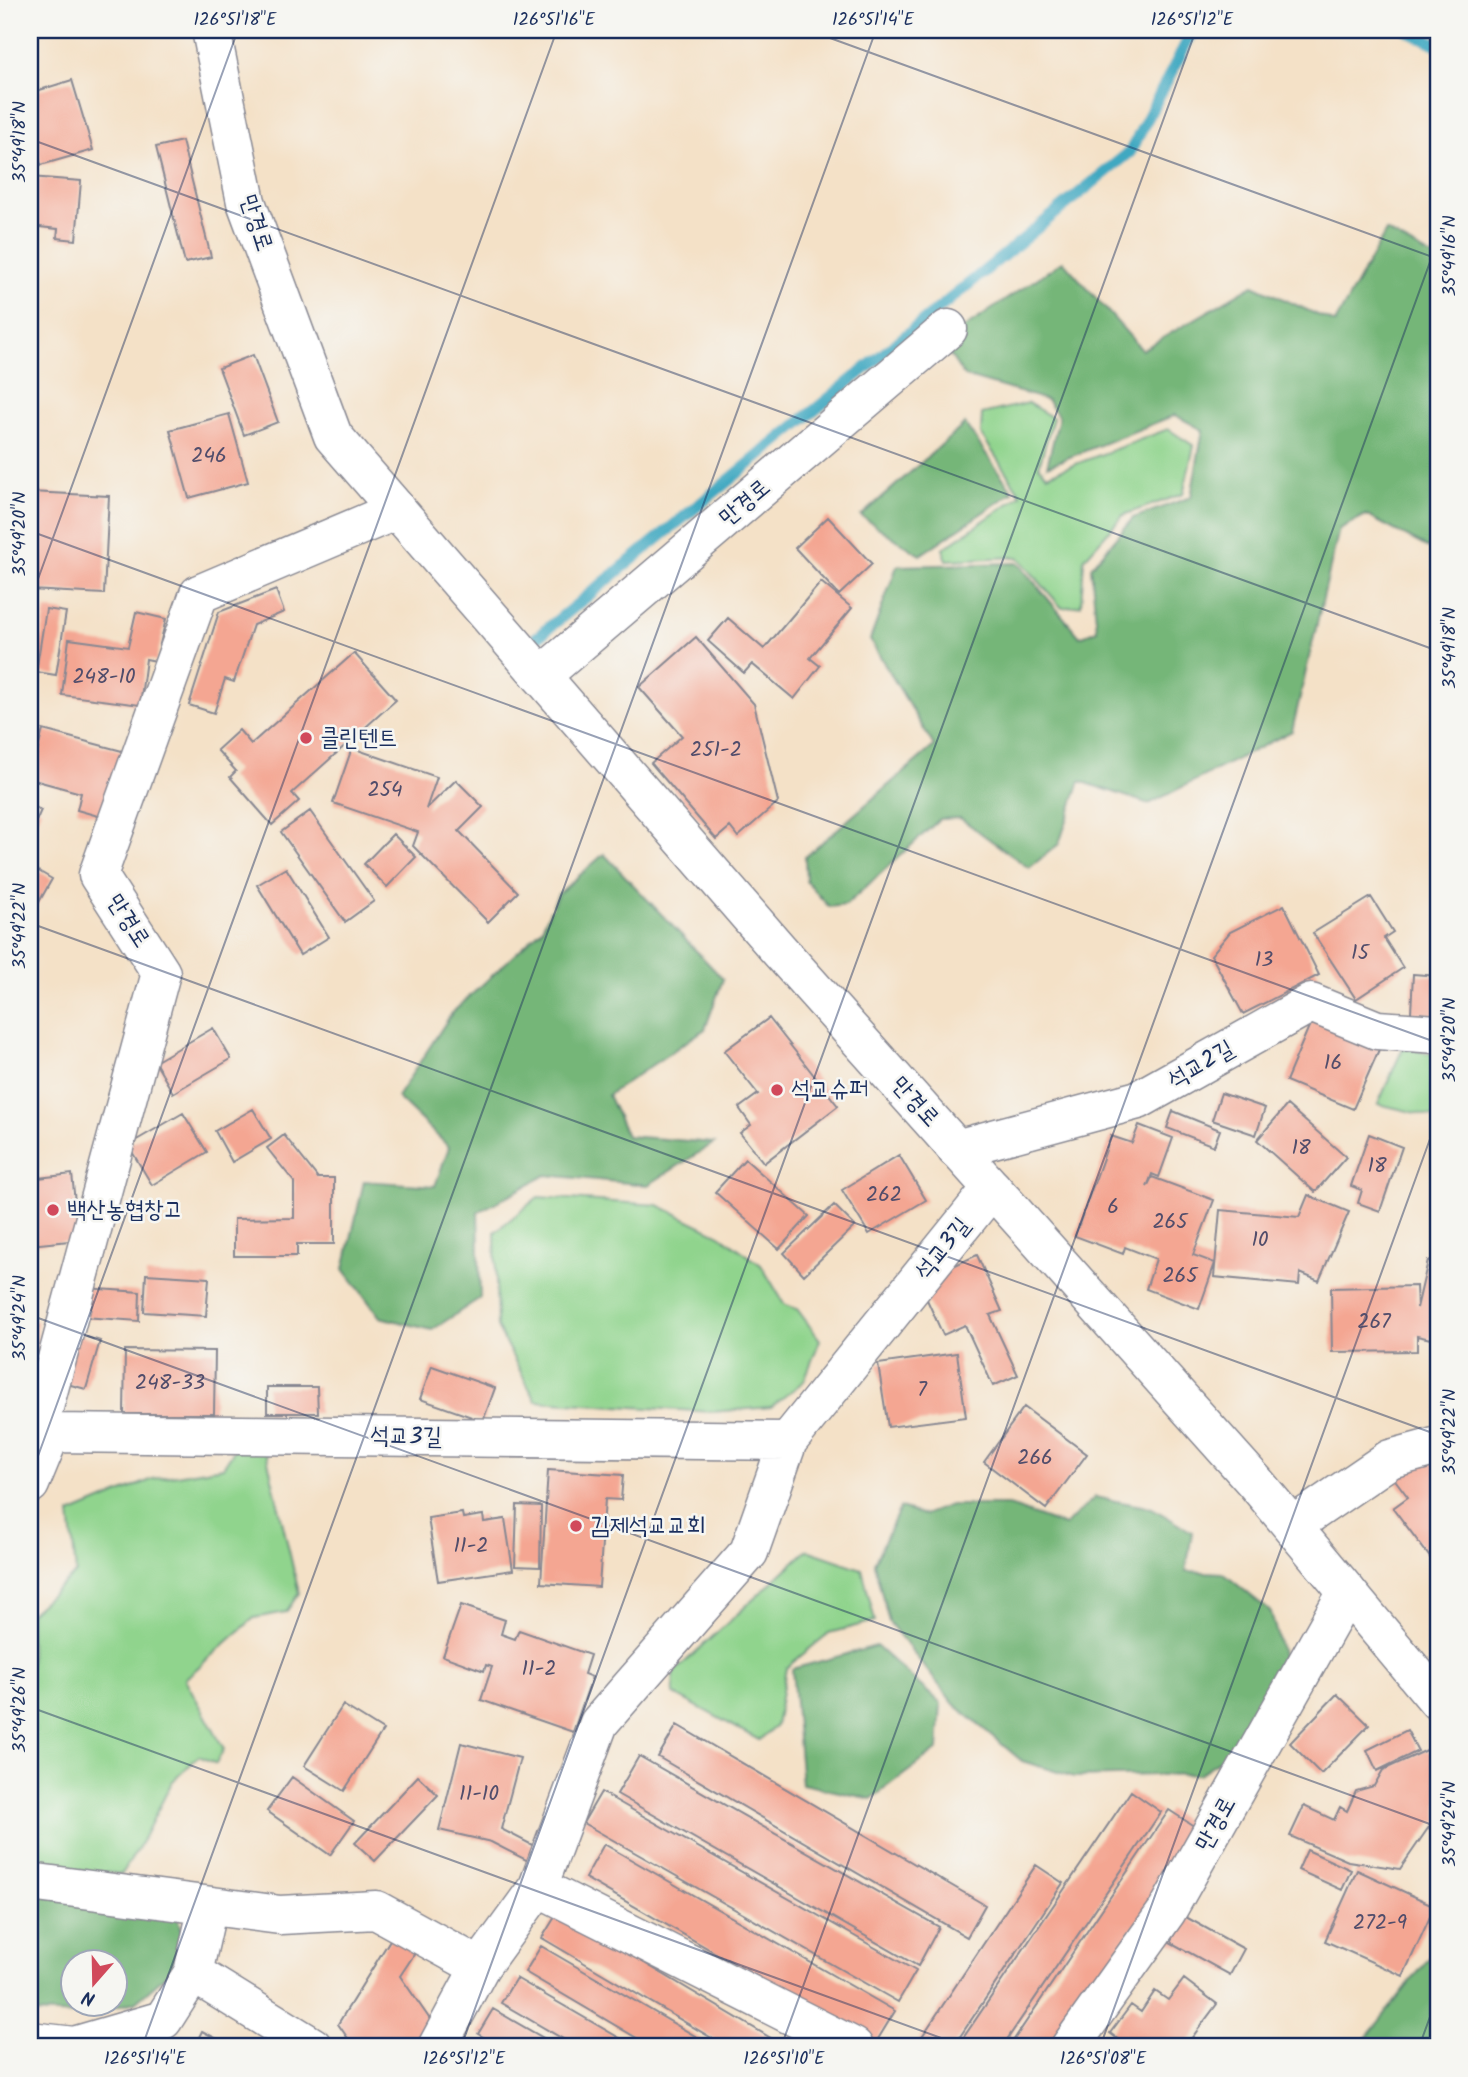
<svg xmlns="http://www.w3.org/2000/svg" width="1468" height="2077" font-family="Kalam,'Poor Story',sans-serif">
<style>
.green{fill:#90d48d;stroke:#568276;stroke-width:2}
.forest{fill:#74b678;stroke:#48726b;stroke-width:2;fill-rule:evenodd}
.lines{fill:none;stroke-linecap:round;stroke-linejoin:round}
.stream{stroke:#41a8c1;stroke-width:12}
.building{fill:#f4a692}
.street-casing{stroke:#888892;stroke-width:41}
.secondary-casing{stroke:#888892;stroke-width:41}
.street{stroke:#fff;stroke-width:38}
.secondary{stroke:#fff;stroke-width:38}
.ticks{fill:none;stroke:#1b2f5e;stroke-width:2;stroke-opacity:0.45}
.poi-dot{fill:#d1495b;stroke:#f6f6f2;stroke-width:2.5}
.labels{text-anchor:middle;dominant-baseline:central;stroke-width:5;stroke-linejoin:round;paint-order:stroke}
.number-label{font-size:21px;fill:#514d6b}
.street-label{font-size:24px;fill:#1b2f5e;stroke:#f6f6f2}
.poi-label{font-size:24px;fill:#1b2f5e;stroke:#f6f6f2;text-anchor:start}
.neatline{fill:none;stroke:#1b2f5e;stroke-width:2.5}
.ticks-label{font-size:18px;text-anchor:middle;fill:#1b2f5e}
</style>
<rect width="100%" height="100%" fill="#f6f6f2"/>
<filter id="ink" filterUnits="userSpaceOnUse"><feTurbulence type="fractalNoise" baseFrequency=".0143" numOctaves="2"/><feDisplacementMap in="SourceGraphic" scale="14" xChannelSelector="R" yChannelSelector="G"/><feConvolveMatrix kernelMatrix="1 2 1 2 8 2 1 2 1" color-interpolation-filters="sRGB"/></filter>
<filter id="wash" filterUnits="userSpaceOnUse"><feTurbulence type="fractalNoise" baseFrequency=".00686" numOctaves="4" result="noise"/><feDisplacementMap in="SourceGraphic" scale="28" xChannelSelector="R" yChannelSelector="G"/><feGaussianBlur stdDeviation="1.57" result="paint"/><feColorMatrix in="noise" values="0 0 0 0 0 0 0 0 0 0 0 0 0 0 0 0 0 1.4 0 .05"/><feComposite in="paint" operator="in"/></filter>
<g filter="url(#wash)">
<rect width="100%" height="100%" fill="#f4e1c7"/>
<path class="green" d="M1028,403L1053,418L1039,466L1047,475L1168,429L1194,446L1183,494L1123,515L1084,559L1081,605L1062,608L1018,557L947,560L943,549L1021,495L981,434L982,414Z
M1403,1048L1438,1055V1118L1378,1104Z
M538,1197L658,1205L720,1235L761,1265L785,1305L797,1309L820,1340L804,1381L771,1407L712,1412L536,1401L497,1327L495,1232Z
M265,1448L299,1593L286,1612L254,1618L185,1679L224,1749L216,1764L199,1756L172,1782L139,1847L122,1874L31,1867L30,1613L76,1573L70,1514L153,1479L223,1467L235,1449Z
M807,1550L862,1569L875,1621L829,1633L786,1668L776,1726L759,1740L674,1694L673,1673Z"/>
<path class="forest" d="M1386,231L1438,260V553L1366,515L1339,529L1292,731L1149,804L1080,781L1059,844L1029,868L960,818L940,819L846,905L829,907L806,881L805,857L934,746L870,640L897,566L1018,563L1080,637L1097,630L1091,567L1133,518L1191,497L1203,430L1175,415L1047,466L1059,417L1047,400L964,376L942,343L1063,261L1142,350L1253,285L1335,323Z
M965,424L1013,492L920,555L861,516Z
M604,854L723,979L705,1029L608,1095L627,1136L714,1143L648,1185L546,1175L478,1212L480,1298L432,1330L380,1317L344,1269L364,1181L435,1186L449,1147L397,1097L452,1013L541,930L558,894Z
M1095,1497L1152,1508L1192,1532L1186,1571L1223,1573L1271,1612L1285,1666L1243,1745L1199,1774L1074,1777L1022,1761L954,1704L889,1622L874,1563L900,1508L924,1515L950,1505H1007L1065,1526Z
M876,1646L941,1704L938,1749L871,1799L802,1784L792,1669Z
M30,1894L176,1911L184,1942L172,1970L135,2002L84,2015L30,2013ZM74,1962H116V2004H74Z
M1438,1947V2047H1359Z"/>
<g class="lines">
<path class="stream" d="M1407,30L1438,45
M524,648L1130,152L1193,30"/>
</g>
<g id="blocks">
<path class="building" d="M72,80L93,150L41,165L30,124V93Z
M182,141L211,257L185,263L156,147Z
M30,177L81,181L76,240L57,238L58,229L30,226Z
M253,355L278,422L244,435L219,368Z
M229,414L248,482L189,498L170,430Z
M30,492L109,496L104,594L30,590Z
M828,517L872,564L839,595L795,548Z
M821,582L852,608L810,658L820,666L794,699L752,664L744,673L708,641L728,618L764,649Z
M276,590L284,612L253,625L234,682L225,679L214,713L189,705L219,612Z
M46,609L66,612L56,675L36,672Z
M136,612L166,619L156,661L146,659L140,705L62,695L69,639L128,647Z
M696,637L754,704L778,802L738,837L730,827L716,839L651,763L682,736L639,687Z
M354,653L396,700L292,793L299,801L272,825L230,777L236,771L217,750L239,730L251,744Z
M43,730L122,751L105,818L77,810L81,793L30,779Z
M352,748L437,777L426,809L456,780L483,807L459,831L518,892L488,922L413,846L418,832L333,803Z
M30,805L41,810L30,835Z
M310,811L374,901L345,922L281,832Z
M393,834L416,857L387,887L364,864Z
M30,866L52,879L30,918Z
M286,868L329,937L300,955L257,885Z
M1371,897L1393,932L1384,938L1403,968L1356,999L1313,933Z
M1284,905L1319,975L1243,1014L1211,955L1230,932Z
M1413,974L1438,976V1015L1411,1013Z
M1313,1017L1381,1045L1353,1109L1286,1081Z
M769,1018L838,1106L764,1163L740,1133L751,1125L739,1108L758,1094L724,1051Z
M213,1028L231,1059L173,1093L155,1062Z
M1221,1093L1265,1108L1256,1135L1212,1120Z
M1287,1105L1346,1157L1315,1192L1257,1140Z
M253,1109L271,1139L232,1162L215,1131Z
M1173,1111L1220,1130L1214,1146L1167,1128Z
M183,1113L207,1152L152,1185L128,1145Z
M1139,1125L1173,1138L1159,1177L1152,1174L1147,1187L1152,1177L1214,1200L1193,1255L1215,1263L1199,1309L1146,1289L1156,1259L1125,1247L1123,1254L1075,1236L1111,1136L1132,1143Z
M1369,1134L1402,1147L1380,1211L1358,1203L1362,1190L1351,1186Z
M284,1135L318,1178H334V1244H297V1256H234V1219L294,1218V1182L267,1148Z
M899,1155L926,1200L869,1234L842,1190Z
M745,1159L809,1216L779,1249L715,1192Z
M72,1174L79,1240L30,1245V1179Z
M1308,1195L1349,1212L1319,1281L1300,1273L1299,1285L1214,1277L1220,1210L1299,1217Z
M834,1205L855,1226L804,1275L784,1253Z
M977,1255L1002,1311L990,1315L1018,1375L993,1386L965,1325L943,1335L919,1282Z
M1428,1261L1438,1263V1307L1431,1339L1417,1336V1351L1332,1352L1331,1288L1416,1286L1417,1308Z
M146,1274L209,1278L206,1316L144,1312Z
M85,1288L140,1292L139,1321L84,1317Z
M30,1321H37L35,1376L30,1402Z
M77,1334L100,1341L86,1389L63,1383Z
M125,1350L215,1351L214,1414H124Z
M957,1353L966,1417L888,1427L878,1364Z
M432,1366L495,1388L483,1421L420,1399Z
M267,1387H317L318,1413H267Z
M1024,1407L1087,1454L1046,1509L984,1462Z
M1425,1452L1438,1470V1568L1393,1508L1408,1497L1393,1477Z
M548,1470L623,1475L621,1500L605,1499L599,1587L541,1583Z
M517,1505L541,1506L540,1567L515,1566Z
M462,1513L463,1518L483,1515L484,1522L505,1519L513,1570L438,1581L428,1518Z
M461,1605L505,1620L501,1634L515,1639L519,1630L590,1655L584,1674L592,1677L573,1732L481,1700L492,1667L486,1665L484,1671L443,1656Z
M1337,1694L1369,1725L1321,1774L1290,1743Z
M343,1705L383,1730L344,1791L304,1766Z
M677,1725L985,1905L967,1937L658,1757Z
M1407,1730L1418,1751L1377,1771L1367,1750Z
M461,1743L520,1758L501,1829L540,1849L532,1863L491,1842L439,1830Z
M1427,1750L1438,1758V1824L1433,1821L1400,1869L1348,1861L1290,1836L1304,1806L1334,1820L1340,1807L1347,1811L1356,1791L1374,1786L1383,1770Z
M639,1756L939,1927L918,1966L617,1794Z
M418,1776L438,1795L375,1861L355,1843Z
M292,1777L354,1821L330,1855L267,1811Z
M1131,1791L1161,1812L1002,2047H957Z
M601,1792L916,1971L898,2002L583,1823Z
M1169,1810L1200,1830L1053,2047H1009Z
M604,1844L895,2011L875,2044L585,1878Z
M1307,1850L1351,1870L1342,1890L1298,1870Z
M1036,1865L1063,1883L953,2047H915Z
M1357,1870L1435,1906L1403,1976L1325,1941Z
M558,1912L786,2047H727L542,1938Z
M1184,1916L1244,1949L1230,1975L1170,1942Z
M395,1932L419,1947L400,1976L438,2031L413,2047H354L338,2024Z
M541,1946L714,2047H652L525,1972Z
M516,1978L635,2047H577L501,2003Z
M1184,1979L1217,2004L1185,2047H1128L1110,2033L1131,2005L1141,2012L1155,1991L1168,2000Z
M493,2009L559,2047H501L478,2034Z
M202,2031L232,2047H194Z"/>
</g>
</g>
<g filter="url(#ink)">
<use href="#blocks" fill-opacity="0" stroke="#888892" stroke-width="2"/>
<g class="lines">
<defs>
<path id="street" d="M541,676L948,329
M956,1149L1138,1100L1311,1003L1377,1030L1438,1034
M30,1417H34L51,1433L788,1441L992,1188
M40,1422L161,973L98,875L199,594L397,510
M30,1484L51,1433
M1292,1526L1390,1459L1438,1446
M30,1882L280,1915L376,1910L480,1967
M538,1887L854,2047
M208,1906L193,1973L313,2047
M30,2041L74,2046L163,2020L193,1973
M437,2047L480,1967L538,1887L599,1723L749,1552L788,1441
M1070,2047L1167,1911L1347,1592"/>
<path id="secondary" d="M211,30L246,202L333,436L778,949L1255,1482L1438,1701"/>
</defs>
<use href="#street" class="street-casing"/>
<use href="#secondary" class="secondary-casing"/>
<use href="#street" class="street"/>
<use href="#secondary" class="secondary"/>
</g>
</g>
<path class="ticks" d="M808,30L1438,259M30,139L1438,651M30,531L1438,1043M30,601L238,30M30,923L1438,1435M30,1315L1438,1827M30,1478L557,30M30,1707L966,2047M142,2047L876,30M461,2047L1196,30M781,2047L1438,240M1100,2047L1438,1117M1419,2047L1438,1995"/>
<g class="poi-dot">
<circle cx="306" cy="738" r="7"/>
<circle cx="777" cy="1090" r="7"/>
<circle cx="53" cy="1210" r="7"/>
<circle cx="576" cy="1526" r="7"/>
</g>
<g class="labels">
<g class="number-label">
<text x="209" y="456">246</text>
<text x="104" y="677">248-10</text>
<text x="716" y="750">251-2</text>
<text x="385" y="790">254</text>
<text x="1360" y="953">15</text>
<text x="1264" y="960">13</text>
<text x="1333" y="1063">16</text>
<text x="1301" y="1148">18</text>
<text x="1377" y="1166">18</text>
<text x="884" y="1195">262</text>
<text x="1113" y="1207">6</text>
<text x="1170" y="1222">265</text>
<text x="1260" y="1240">10</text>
<text x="1180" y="1276">265</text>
<text x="1374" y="1322">267</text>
<text x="170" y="1383">248-33</text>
<text x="922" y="1390">7</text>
<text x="1035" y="1458">266</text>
<text x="471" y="1546">11-2</text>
<text x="539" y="1669">11-2</text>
<text x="479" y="1794">11-10</text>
<text x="1380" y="1923">272-9</text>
</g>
<g class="street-label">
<text transform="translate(256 223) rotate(72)">만경로</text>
<text transform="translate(745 503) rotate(-40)">만경로</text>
<text transform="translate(128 921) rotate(57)">만경로</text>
<text transform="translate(1201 1065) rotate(-30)">석교2길</text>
<text transform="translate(915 1102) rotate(48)">만경로</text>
<text transform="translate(943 1249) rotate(-51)">석교3길</text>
<text transform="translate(406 1437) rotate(1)">석교3길</text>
<text transform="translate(1216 1824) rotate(-61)">만경로</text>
</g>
<g class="poi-label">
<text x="320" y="738">클린텐트</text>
<text x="791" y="1090">석교슈퍼</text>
<text x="67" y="1210">백산농협창고</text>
<text x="590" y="1526">김제석교교회</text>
</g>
</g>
<rect width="1468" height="2077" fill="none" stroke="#f6f6f2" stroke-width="77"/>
<g transform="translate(94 1983) rotate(200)"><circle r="33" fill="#f6f6f2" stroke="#9ea6b7" stroke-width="2"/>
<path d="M0-5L12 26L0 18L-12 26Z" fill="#d1495b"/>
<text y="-10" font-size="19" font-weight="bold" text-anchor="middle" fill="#1b2f5e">N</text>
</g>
<rect x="38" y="38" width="1392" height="2000" class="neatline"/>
<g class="ticks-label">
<text x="235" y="25">126°51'18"E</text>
<text x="554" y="25">126°51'16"E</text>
<text x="873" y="25">126°51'14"E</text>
<text x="1192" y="25">126°51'12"E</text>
<text transform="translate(19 142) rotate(-90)" y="6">35°49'18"N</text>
<text transform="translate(1449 256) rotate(-90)" y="6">35°49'16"N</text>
<text transform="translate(19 534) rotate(-90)" y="6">35°49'20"N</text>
<text transform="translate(1449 648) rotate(-90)" y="6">35°49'18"N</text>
<text transform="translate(19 926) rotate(-90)" y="6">35°49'22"N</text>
<text transform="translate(1449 1040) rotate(-90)" y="6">35°49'20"N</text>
<text transform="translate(19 1318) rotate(-90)" y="6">35°49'24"N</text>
<text transform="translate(1449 1432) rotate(-90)" y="6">35°49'22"N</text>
<text transform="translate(19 1710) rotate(-90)" y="6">35°49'26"N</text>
<text transform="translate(1449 1824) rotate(-90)" y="6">35°49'24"N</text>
<text x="145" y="2064">126°51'14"E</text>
<text x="464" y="2064">126°51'12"E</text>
<text x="784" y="2064">126°51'10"E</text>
<text x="1103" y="2064">126°51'08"E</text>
</g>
</svg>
